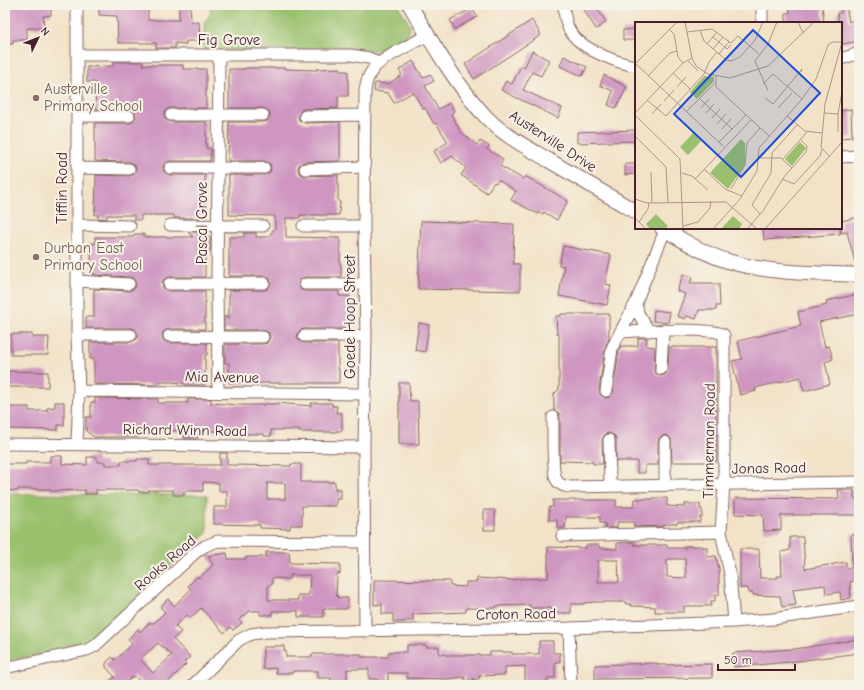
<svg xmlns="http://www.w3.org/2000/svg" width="864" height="690" font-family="'Comic Neue',sans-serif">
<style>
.green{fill:#99c06c;stroke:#72704c}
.building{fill:#cf96c1;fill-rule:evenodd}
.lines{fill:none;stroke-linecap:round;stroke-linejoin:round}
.minor-casing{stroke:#856462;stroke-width:13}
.tertiary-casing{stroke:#856462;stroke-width:16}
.minor{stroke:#fff;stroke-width:11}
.tertiary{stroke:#fff;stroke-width:14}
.education-dot{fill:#8d6e63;stroke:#f7f3e8;stroke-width:1.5}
.labels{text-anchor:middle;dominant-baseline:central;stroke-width:4;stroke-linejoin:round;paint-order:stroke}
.street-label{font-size:15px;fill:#4a1f2b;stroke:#f7f3e8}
.education-label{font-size:15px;fill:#785e54;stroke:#f7f3e8;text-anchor:start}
.inset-road{fill:none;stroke:#af9589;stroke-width:1}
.view{fill:#1d4ed8;fill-opacity:0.15;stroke:#1d4ed8;stroke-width:2}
.inset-edge{fill:none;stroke:#4a1f2b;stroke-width:2}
</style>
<rect width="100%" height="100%" fill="#f7f3e8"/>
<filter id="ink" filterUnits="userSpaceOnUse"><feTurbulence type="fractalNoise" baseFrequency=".025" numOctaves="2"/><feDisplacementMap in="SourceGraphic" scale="8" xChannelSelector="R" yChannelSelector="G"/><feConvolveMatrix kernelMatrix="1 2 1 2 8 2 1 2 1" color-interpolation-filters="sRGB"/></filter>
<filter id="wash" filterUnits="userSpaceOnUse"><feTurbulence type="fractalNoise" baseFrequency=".012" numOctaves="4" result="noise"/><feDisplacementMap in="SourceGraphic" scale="16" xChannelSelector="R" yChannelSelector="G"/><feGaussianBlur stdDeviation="0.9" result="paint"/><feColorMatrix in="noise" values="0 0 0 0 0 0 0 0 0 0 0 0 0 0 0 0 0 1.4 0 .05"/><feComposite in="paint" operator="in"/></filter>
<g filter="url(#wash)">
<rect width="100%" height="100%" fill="#f2e3c8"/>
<path class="green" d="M211,5H398L410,25C412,39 392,48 380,50L282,51L204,50V22L210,15Z
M5,494L207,495V533L119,613L89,642L79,647L5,661Z"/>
<g id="blocks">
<path class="building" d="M5,5H51V15L43,16L44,28H27V40H13V44H5Z
M99,5H148V20H179V5H190L191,22H199L200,41H186V44L175,43V48H156V43H118L117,16L99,15Z
M588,5H595L606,22L596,29L583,9Z
M789,5H822L824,23H786V13H790Z
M841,5H846L849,22L859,18V41L843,44L841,36V22L839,23L837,13H841Z
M472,8L477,17L455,29L450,20Z
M532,20L541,35L474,79L465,64Z
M636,29V40H623V30Z
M532,51L549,60L541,76L532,72L523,90L562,108L558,118L501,90L506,81L512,84L521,66L524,68Z
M564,56L587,67L582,76L560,66Z
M413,61L423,78L430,74L434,81L425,86L438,109L450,103L454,111L451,114L461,132L477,145L480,141L489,146L487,149L503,159L500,166L523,179L525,176L568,201L557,220L544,212L543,214L539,212L538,214L511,200L516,191L498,180L496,183L494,182L487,193L461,175L466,168L452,156L441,163L434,151L448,142L436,123L434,124L425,108L423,109L413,92L394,103L388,93L374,91L375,83L388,84L402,75L399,70Z
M113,62H143V65H183V69H206V108H171L167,109L164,115L165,119L171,122H206V148L211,149L210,161H170L164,164L163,168L164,172L170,175H205V215H200V218H174V215H141V220H134V215H107V219L98,218V215H95L96,175L129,176L133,175L136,170L135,165L130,162L95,161V123H129L133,122L136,116L135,112L129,109H96L95,82H87V67L113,66Z
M245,68H285V69L317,70V69L340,68V71H348V96H338V108L304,109L301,110L298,116L299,120L305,123L340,122V161L304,162L299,165L298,169L299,173L305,176L338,175V201L340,202L339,215H300V218H286V237L340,238V265H341V276L339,277H305L299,280L298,284L301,290L305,291H339V296H350L349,329H304L300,330L297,336L298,340L304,343H338V369H339V383H229V363H225V344H263L267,343L270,337L269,333L263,330H224V317L229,318V290H264L268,289L271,283L270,279L264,276H229V237H244V233H256V237H268L275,228V216L229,215V175H264L270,172L271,168L270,164L264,161H228L229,122H263L267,121L270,115L269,111L263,108H229V69H245Z
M604,75L627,87L616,108L608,105L613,91L600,85Z
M851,109L852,137L841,138V111Z
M636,130V141L577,143V132Z
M625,164H636V174L625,175Z
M859,217V265L856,266L847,232L841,233V221Z
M421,221L514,224L513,264H520V291L418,289Z
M763,228H840V234L764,240Z
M188,232H200V237H210V251H205V277H169L163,280L162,284L163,288L169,291H205V329H169L163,332L162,336L163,340L169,343H207V355H205V385H186L183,383L172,382H158V385L95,384V383H94V359H90V342H131L137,339L138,335L135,329L131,328H86V317H94V289L129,291L135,288L136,284L133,278L130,277L94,275V273H91V252H89V243L95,244V237H134V234H144V237H193Z
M563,246L611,255L605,284L611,285L607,305L559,296L564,266L559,265Z
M683,274L693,277L690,283H713V284H719L720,306H716V310H699L696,319L687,316L685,319L677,316L685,294L677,291Z
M859,294V314L819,322L825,347L829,346L833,359L825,362L830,384L804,391L800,377L755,388L756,391L740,395L732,361L742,359L738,341L801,326L798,312L827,305L826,301Z
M654,310L670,312L668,323L653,321Z
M561,314H609V339L605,347L599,390L600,394L605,398L609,397L613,392L619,350L621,346H638V338H647L646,346L655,347L654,369L655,373L660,376L665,375L668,370L669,347H716V462H672L671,439L668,436L665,435L659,438L658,442V465H645V473H637V461H616V439L615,436L609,433L605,434L602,440L603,464H593V462L560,461V417L559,413L554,410V394L559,389V334H557L556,316H561Z
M419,323L429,325L425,352L415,350Z
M11,334H32V337H49L48,355H11Z
M8,371L48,372V387H8Z
M399,383H409L410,401H418L419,444H399Z
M95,398L158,399V403H188V399H211V403L240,405H264V404H277V403L311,406V403H332V406H337L336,413H342V431H336V432H299V430H271V436H264V434H240L228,432V431H198V438H184V431L139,430V437H94L86,431V417H91V402H95Z
M55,402H64V425H58V430L5,429V407H29V411H47V408L55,407Z
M220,453H227V465L291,466V464H301V482H335V489H341V499H336V506H302V525H290V529L260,528V525L214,524V507H227V491H219V483L203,482V491H184V495H173V490H148V492H139V490H96V494H85V490L50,491V489H18V491L5,490V464H26V462H50V456H62V464L87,465V457H97V462H105V465H121V461H137V459H149V465H220ZM267,483H285V499H267Z
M838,490H854V499H859V515H781V530L764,531L763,515L735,514V498L839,499Z
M653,498H667V506L685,507V504H700V509H702V517H700V522H677V524H667L664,525V526L634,527V522H617V528H605V523H600V517H566L565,528H557V520H549V507H553V500H616V507H634L635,499H653Z
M484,510H495V530H484Z
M851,534H859V565H852Z
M790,537H803L805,569L846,562V568L859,566V580L850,582L851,598L841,600L840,592L826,594L825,585L793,589L796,605L782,607L780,596L753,595V593H749L748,588H740V549H759L760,578H778L777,576H782L781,552L790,550Z
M634,542V545H667V548H685V546H702V547H707V557L716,556L719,569V595H715V601H711V606H684V612H655V607L631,606V604H626V602H595L584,603V604H571V613H551V608H530V605L496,606V608H466V612L413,614V621H405V622H393V614H382V604L374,605V580L450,581V586L466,587V582H477V578L512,580L516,579L548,578V547L586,548V545H599V548L617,549V543ZM667,559H685L686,578L667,577ZM598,560H618L619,582H598Z
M266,552H289L290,563L340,564V574L338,573L337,575L336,595L339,598H348L347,609H323V617H298V611H272V615H260V611H250L239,620L242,623L233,630L230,627L224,633L201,608L190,618L187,615L175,626L181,632L173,639L190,657L184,662L186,664L165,685H145L134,676L122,685H105L115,677L106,667V663L112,657L115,660L132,644L128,639L138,629L140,632L149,623H154L165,612L160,607L168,599L174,606L191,589L188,586L198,576L199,578L213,565L208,556L227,553L228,559H246V557H266ZM290,575H310L309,595H298V600H268V585H272V578L290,579ZM158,643L172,655L153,673L140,659Z
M859,639V653L790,662L734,667L733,653L795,649Z
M539,641H553V653H560V662H555V678H547V685H525V666L505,667V675L479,676V679H473L472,685H464L465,677L447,679L407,678V673H388V681L378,682V679H369V669H347V685H331V678H318V671H293V673H276V668L263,669V647H274V646H284V651H286V657H312V654H361V657H388V652H407V645H426V647H439V654H445V655H490V652H512V654H539Z
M657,663L658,665L712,664V678L595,679V665Z"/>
</g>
</g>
<g filter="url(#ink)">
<use href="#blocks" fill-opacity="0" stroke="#856462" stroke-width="1"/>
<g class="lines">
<defs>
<path id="minor" d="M77,5V335L79,391L77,444
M564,5C564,16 566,26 572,34C584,50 617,63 636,66
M762,5V23
M77,55H351L369,58L378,63
M841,59L859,53
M171,115H263
M77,116H129
M305,116L365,115
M841,157L859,156
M78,168L129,169
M170,168H264
M305,169L365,167
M77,225L130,226
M170,225L263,226
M303,226H364
M77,281L129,284
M169,284L264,283
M305,284H365
M636,302L638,313L649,331
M620,332C636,331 715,327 724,335V484L721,532L730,574L734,622
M77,335H131
M169,336L263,337
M304,336H366
M661,369L663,330
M79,391L364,394
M218,391L217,283L219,55
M606,391L612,348L636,302L666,228
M553,417C553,429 552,471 556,479C559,485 564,486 569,487L859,482
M609,440L610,486
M665,442V485
M5,444L364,447
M562,536L721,532
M569,628L571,685
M365,632L364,447L366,336L364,226L365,91C366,82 368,75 374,68C383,57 414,43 428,35
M5,668L87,650L95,646L196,552L205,546L218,541L363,542
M193,685L239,640L251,634L266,632L569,628L734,622L773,619L859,606"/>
<path id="tertiary" d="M410,5C431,41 458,88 487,118C505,136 528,148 550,161C579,178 607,195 636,212
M662,228C684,241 706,255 731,262C772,274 817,273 859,275"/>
</defs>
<use href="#minor" class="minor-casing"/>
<use href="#tertiary" class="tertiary-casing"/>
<use href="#minor" class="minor"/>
<use href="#tertiary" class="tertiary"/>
</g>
</g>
<g class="education-dot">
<circle cx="36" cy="98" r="4"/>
<circle cx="36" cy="257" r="4"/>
</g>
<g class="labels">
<g class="street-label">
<text x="229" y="40">Fig Grove</text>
<text transform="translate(553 141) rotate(33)">Austerville Drive</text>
<text transform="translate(62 188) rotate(-90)">Tifflin Road</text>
<text transform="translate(202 223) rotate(-90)">Pascal Grove</text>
<text transform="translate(350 317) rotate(-90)">Goede Hoop Street</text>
<text transform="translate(222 377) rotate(1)">Mia Avenue</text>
<text transform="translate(185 430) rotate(1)">Richard Winn Road</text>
<text transform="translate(709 441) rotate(-89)">Timmerman Road</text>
<text transform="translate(769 468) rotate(-1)">Jonas Road</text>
<text transform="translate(165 563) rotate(-41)">Rooks Road</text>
<text transform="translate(516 614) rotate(-1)">Croton Road</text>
</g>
<g class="education-label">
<text x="44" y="89">Austerville<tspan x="44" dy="17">Primary School</tspan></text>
<text x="44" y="248">Durban East<tspan x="44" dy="17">Primary School</tspan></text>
</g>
</g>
<g transform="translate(635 22)">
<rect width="207" height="207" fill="#f2e3c8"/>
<path d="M69,54L79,55V59L62,77L55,70ZM58,111L66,119L53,133L45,125ZM106,117L110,121V143L93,167L75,151ZM165,120L171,126L157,144L150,137ZM21,192L33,204L30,207H15L11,202ZM98,194L107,202L104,207H86Z" fill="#99c06c"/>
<path class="inset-road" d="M50,0L57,36L61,44L73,52L95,56L133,44L179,0M163,0L168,11M35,8L39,12L43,35L48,41M65,8L69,19L91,38L96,39L105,35L120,18L128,0M52,10L77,7L96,21L103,14L124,32M78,15L92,27L96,23M72,22L82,10M78,27L88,15M84,32L94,20M52,38L63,49M0,41L89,125M0,42L42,0M38,51L55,67M13,54L35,31L42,29M81,54V65L134,114M128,62L138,52L167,77M42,65L51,55M133,69L120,39L133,22L142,0M64,76L97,107M130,76L138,82L167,47L166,50M12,78L31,94L69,52L74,40L82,30M29,79L39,68M66,86L74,77M143,86L157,71M51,90L80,61M0,91L48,41L57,36M71,91L79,82M189,91L203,92M17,92L26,82M0,93L45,137L48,207M152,94L170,109L187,111M77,96L85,87M82,102L91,92M87,107L96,97M203,110V92L207,69M0,114L31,145L33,181M84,120L111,93M194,134L186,125L190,82L207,20M124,136H146L157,146M148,137L172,110M69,147L90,167L107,174M16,150L17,181M47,151L57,154L73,168M60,157L116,98M147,157L159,162L185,134L187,127M96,167L110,143L112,121L125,106M0,177L12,181L91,180L122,207M125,192L117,183L136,151L137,131L162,103M0,196L11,207M4,200L13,187L14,181M48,204L63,200L75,186L76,179M78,207L105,177L122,149L124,126L167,77L181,57L193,23L197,20H207M112,207L128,189L149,155L171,130L172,124L166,118M130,207L207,120"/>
<path class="view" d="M118,8L185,71L106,155L39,92Z"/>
<rect width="207" height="207" class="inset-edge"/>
</g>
<rect width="864" height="690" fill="none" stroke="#f7f3e8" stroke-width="20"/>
<g transform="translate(38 38) rotate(47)" stroke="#f7f3e8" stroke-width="3" paint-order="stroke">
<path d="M0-3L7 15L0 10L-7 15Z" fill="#4a1f2b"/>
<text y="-6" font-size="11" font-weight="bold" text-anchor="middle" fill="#4a1f2b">N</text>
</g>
<path d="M718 664v6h77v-6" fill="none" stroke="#4a1f2b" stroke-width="2"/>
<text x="724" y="664" font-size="12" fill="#4a1f2b" stroke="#f7f3e8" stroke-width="3" paint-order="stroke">50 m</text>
</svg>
